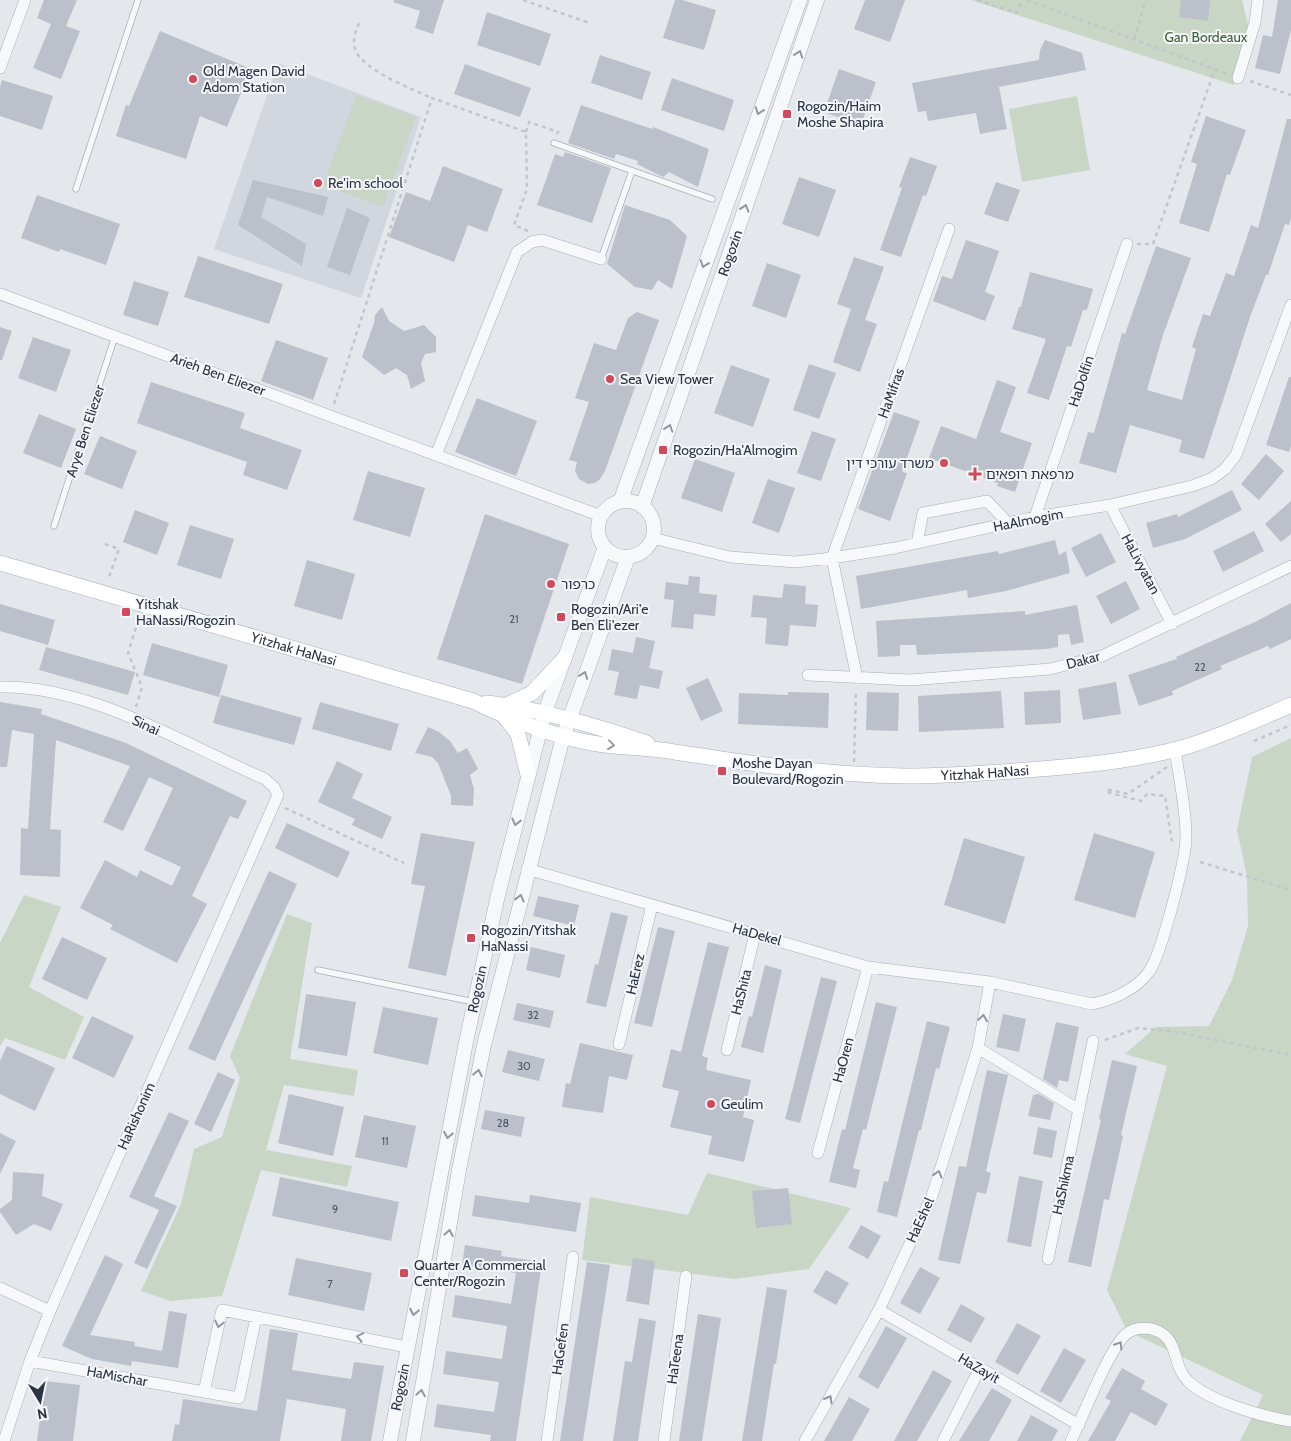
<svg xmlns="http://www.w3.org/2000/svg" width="1291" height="1441" font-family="Cabin,'Noto Sans Hebrew',sans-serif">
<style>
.built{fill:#d2d6de}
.green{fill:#c9d6c5}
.building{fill:#bbc0ca}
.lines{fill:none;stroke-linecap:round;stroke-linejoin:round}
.service-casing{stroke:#a9aeb7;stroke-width:7}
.minor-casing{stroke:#a9aeb7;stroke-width:12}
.tertiary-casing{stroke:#a9aeb7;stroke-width:15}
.secondary-casing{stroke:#a9aeb7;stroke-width:16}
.path{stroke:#c2c5cb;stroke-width:2.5;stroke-dasharray:4 4;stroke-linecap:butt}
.service{stroke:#f7f8fa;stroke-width:5.5}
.minor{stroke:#f7f8fa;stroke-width:11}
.tertiary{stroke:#f7f8fa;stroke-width:14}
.secondary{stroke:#fff;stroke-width:15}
.oneway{stroke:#9196a0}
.oneway2{stroke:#959aa2}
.poi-dot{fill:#d1495b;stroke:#f4f6f9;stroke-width:2}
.labels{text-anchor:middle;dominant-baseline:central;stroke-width:4;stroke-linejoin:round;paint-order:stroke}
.number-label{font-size:11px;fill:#4f5766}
.park-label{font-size:14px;fill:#3f6138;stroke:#f4f6f9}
.poi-label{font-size:14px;fill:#2b3445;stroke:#f4f6f9;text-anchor:start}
.street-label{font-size:14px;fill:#2b3445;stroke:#f4f6f9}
</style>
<rect width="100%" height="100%" fill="#e4e7ec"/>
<path class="built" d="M278,63L421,117L361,298L214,249Z"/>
<path class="green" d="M971,0H1242L1249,28L1234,85Z
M356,95L416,117L383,207L323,185Z
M1077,96L1090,170L1022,182L1009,109Z
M1291,738V1441H1240L1263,1395L1127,1331L1107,1290L1167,1066L1125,1054L1156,1027L1209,1026L1232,980L1248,926L1247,876L1237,830L1252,757Z
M24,895L61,907L29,987L84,1017L65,1060L5,1038L0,1046V943Z
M287,914L312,923L290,1059L358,1070L354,1096L284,1085L266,1150L352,1166L347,1187L261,1170L222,1296L171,1301L141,1291L181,1204L194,1149L222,1137L240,1078L230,1056Z
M707,1173L851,1208L809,1269L735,1279L582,1260L590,1197L688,1215Z"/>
<path class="building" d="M44,0H77L66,26L80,31L61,79L33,68L51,24L37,18Z
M394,0H444L433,34L415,28L420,11L393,2Z
M675,0H682L716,10L704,50L663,38Z
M865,0H905L890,42L854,29Z
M1181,0H1210L1208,21L1179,17Z
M1278,0H1291V30L1280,74L1255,68L1263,35L1272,37Z
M487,12L551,34L540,66L477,45Z
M160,31L251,69L227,127L200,116L186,159L116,136L126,105L129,106Z
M1045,40L1082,53L1086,70L999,87L1007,129L980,134L976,113L928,121L926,111L918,112L912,83L1039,60L1040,50Z
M600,55L651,72L642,100L591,83Z
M465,64L531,88L520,117L454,94Z
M839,69L876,82L861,125L824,112Z
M672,78L734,100L724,131L661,110Z
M2,80L53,96L42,130L0,116V87Z
M581,105L652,129L653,127L709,149L698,187L669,172L663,177L637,164L638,161L616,154L614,159L568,143Z
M1206,116L1246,130L1230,175L1227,174L1209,232L1179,223L1197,164L1191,162Z
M1287,119H1291V218L1289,225L1285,224L1268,275H1266L1250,317L1204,459L1179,452L1182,440L1130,425L1116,473L1079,463L1088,432L1094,433L1122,333L1125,334L1156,246L1191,258L1163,335L1147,390L1182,400L1196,349L1192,347L1203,314L1210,316L1226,273L1234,276L1251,225L1258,228Z
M565,152L611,168L592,223L537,205L555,154L563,157Z
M910,157L937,166L926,196L923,195L901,257L880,250L902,188L899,187Z
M443,166L503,189L487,232L468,225L454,262L389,237L406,192L430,201Z
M799,177L836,190L819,237L782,224Z
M253,180L328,197L323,216L267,197L261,217L306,244L302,266L238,225Z
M996,182L1020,190L1008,222L984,214Z
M37,195L120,224L106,265L60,249L59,252L21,238Z
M625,205L670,220L687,236L672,289L658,280L652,290L635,287L607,264Z
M347,208L370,218L350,275L327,267Z
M966,240L999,251L985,292L995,296L985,321L933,301L942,276L952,279Z
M198,256L283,284L269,324L184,297Z
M854,257L884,267L865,320L877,324L860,372L833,362L851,309L837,304Z
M767,263L801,275L786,318L752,306Z
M1030,272L1093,289L1087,310H1083L1071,347L1067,346L1049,400L1027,393L1046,339L1012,329L1019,307H1021Z
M134,281L169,292L158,326L123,315Z
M382,307L389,321L404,331L424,325L436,337V352L425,354L421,363L425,381L411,389L407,375L396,368L384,375L362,357L374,323L375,315Z
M637,312L659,320L605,471L600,479L595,483L588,484L579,479L575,471L577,462L569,460L589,402L575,398L594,343L616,350L628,318Z
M0,327L12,331L2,360H0Z
M33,337L71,350L56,392L18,378Z
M276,340L328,358L313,400L261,381Z
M809,364L836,373L819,419L793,410Z
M731,365L770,379L753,427L714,413Z
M1289,377H1291V446L1289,452L1266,445Z
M997,380L1016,387L1000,432L1032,443L1015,492L997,486L998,483L929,458L941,426L976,439Z
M151,382L245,413L240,428L302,450L287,490L243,475L247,462L137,423Z
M477,398L537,421L516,476L455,452Z
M894,412L920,421L902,472L907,473L890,521L858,509Z
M39,414L76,429L61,468L23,453Z
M812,431L836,439L821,481L797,473Z
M100,436L137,451L122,489L84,474Z
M1266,454L1284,471L1259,500L1241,484Z
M695,459L735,473L722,512L681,498Z
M368,471L425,488L410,537L353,520Z
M768,479L795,488L779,533L752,523Z
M1232,490L1242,510L1185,539L1153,548L1146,523L1177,514L1178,517Z
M1291,501V534L1281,542L1265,524Z
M135,510L169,523L157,555L123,542Z
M485,514L569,544L522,684L437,659Z
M190,525L234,539L221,579L177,565Z
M1254,531L1264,551L1223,572L1213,551Z
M1101,533L1116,562L1086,577L1071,548Z
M1055,540L1059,555L1066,551L1070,573L1006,591L968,598L967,590L861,609L856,576L998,551L999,554Z
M307,560L355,574L342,620L294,606Z
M689,576L700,577L699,593L717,595L715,616L694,614L693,629L671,627L674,600L664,599L666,582L688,585Z
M1126,581L1140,609L1111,624L1096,596Z
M784,584L806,586L805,604L818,605L816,627L790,625L788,646L765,644L767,618L751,617L753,595L782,598Z
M1291,603V639L1270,649L1268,646L1220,666L1222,669L1172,691L1173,695L1139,706L1128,675L1177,659L1176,657L1257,621Z
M0,604L55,620L48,645L0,631Z
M1077,605L1084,642L1071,645L1069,634L1058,635V647L1046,649L917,655L916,645H900V656L878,657L876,621L1025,611V615Z
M636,637L655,641L649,668L663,671L659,689L640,685L637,699L614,695L619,672L608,670L612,649L633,653Z
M152,643L228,665L219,697L143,675Z
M46,647L135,672L128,695L39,670Z
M708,678L723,711L701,721L686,688Z
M1116,682L1121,714L1083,720L1078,689Z
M1060,690L1061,723L1025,725L1024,692Z
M1001,691L1004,728L919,732L918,696Z
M788,692L829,693L828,728L738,724L739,693L788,695Z
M867,692L899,693L898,731L866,730Z
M221,695L302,718L294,745L213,723Z
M0,702L42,709L41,714L126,743L247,801L238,819L230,816L192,896L207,904L177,963L110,929L113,925L80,908L105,860L137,877L140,870L172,886L181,867L144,850L173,788L149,777L123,831L103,822L130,766L56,740L50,829L61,830L60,877L20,875L21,828L28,829L34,734L12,730L7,767H0Z
M320,702L399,724L391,751L312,729Z
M428,727L439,732L450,741L458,753L467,748L478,769L470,775L474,789L473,806L451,805V796L438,763L432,757L415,753Z
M337,761L363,774L352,798L392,817L382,839L352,825L355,819L318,802Z
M287,823L350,852L338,878L275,848Z
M421,833L475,842L446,976L408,968L425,886L411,884Z
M1094,833L1155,852L1135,918L1074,900Z
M964,838L1025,857L1005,924L944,905Z
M269,871L297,884L215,1061L188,1049Z
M538,896L579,905L574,926L533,916Z
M611,912L628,916L606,1007L586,1003L595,964L598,965Z
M658,927L675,931L652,1027L634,1023Z
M62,937L107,958L87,1000L42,979Z
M708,942L729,947L702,1056L708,1058L706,1070L751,1080L743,1117L754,1120L744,1162L708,1154L712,1136L670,1127L679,1091L662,1087L671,1049L681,1052Z
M531,947L565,955L560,978L526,970Z
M765,965L782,970L763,1053L741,1047L749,1016L752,1017Z
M821,977L837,981L800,1123L785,1119Z
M306,994L356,1002L347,1056L298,1048Z
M876,1002L897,1007L866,1130L863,1129L853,1168L860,1170L856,1188L829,1182L842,1129L845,1130Z
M517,1003L554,1011L550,1028L513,1020Z
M383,1007L438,1018L428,1065L373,1053Z
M1003,1014L1026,1019L1019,1052L996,1047Z
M92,1016L134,1036L114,1078L72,1058Z
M927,1021L950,1027L939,1069L936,1068L921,1130H919L897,1217L877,1212L884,1181L888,1182Z
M1056,1022L1079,1027L1068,1082L1059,1080L1057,1088L1043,1079Z
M580,1043L633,1055L627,1080L609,1076L603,1113L562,1107L566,1083L570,1084Z
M7,1046L55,1068L35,1111L0,1094V1061Z
M508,1050L545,1059L539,1081L502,1072Z
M1112,1060L1137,1066L1121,1135L1123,1136L1109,1200L1104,1199L1091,1267L1068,1262L1101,1120L1099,1119Z
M987,1070L1008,1075L986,1171L991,1173L986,1194L977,1192L960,1264L938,1260L959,1166L966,1167Z
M218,1072L235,1080L211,1132L194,1124Z
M289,1094L344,1107L333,1156L278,1143Z
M1039,1094L1054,1103L1050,1120L1028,1116L1033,1095Z
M485,1110L525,1117L521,1137L481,1129Z
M169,1112L189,1121L154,1196L177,1206L147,1269L134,1263L159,1210L129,1197Z
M364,1115L416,1126L407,1168L355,1157Z
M1038,1127L1057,1131L1052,1158L1033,1154Z
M0,1133L16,1141L0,1174Z
M13,1172L44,1174L42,1196L63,1204L51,1231L34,1224L16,1235L0,1212V1209L12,1200Z
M1019,1176L1043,1181L1031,1247L1007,1242Z
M280,1177L399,1202L391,1241L272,1216Z
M788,1188L792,1224L756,1228L752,1191Z
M475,1195L529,1203L530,1195L581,1203L576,1232L472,1216Z
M861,1225L881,1236L868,1259L848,1248Z
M465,1245L502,1251L501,1256L542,1262L516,1441H490L491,1435L434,1427L437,1404L494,1412L499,1382L443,1374L446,1351L502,1359L507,1326L452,1317L455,1295L511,1304L516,1273L462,1265Z
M105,1255L123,1264L90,1335L135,1342L134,1346L162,1351L169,1311L187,1314L178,1368L132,1361L131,1366L92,1359L62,1346Z
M296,1258L372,1273L364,1311L288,1295Z
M633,1258L655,1261L649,1305L626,1301Z
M587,1262L610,1265L583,1441H560Z
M920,1267L940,1278L920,1314L900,1303Z
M826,1270L849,1283L836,1305L813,1292Z
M767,1287L787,1290L776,1364H774L762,1441H742Z
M961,1304L985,1318L971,1343L947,1330Z
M698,1314L721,1318L702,1441H679Z
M639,1318L656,1321L638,1441H613L625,1361L632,1362Z
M1017,1323L1041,1336L1018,1375L995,1362Z
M886,1326L907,1338L878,1389L858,1377Z
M270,1329L298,1333L292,1370L351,1379L354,1362L384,1366L371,1441H341L346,1409L287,1399L280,1441H172L175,1424L179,1425L183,1399L257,1411Z
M1064,1348L1086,1360L1061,1403L1040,1391Z
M1122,1368L1145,1381L1141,1389L1168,1404L1156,1426L1131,1412L1115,1441H1088L1111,1401L1105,1398Z
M933,1370L952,1381L917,1441H894Z
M45,1381L80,1385L73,1441H37Z
M992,1388L1012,1400L989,1441H959Z
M849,1397L870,1409L852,1441H824Z
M1031,1415L1058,1430L1052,1441H1017Z"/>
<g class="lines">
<defs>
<path id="service" d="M554,143L712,199
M76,189L138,0
M601,259L632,171
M54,526L115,336
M318,970L474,1002"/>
<path id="minor" d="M0,68L25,0
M1238,78L1255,22L1258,0
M0,294L601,516
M436,455L517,252L532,242L542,240L601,259
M1110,505L1172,624
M1035,517L1127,244
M652,538L730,557L795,562L832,558L895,548L1035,517L1110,505L1192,486L1211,479L1225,469L1236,455L1291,305
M917,543L923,513L987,501L1008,523
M808,675L910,680L1050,669L1102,656L1291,566
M857,678L832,558L949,229
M0,687C89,685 184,744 265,779L274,787L278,795L50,1311L30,1361L4,1441
M527,869L868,967L990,982L1092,1004C1112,1000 1135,990 1148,973C1161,957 1186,859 1186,837C1186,807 1179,778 1175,749
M619,1044L652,905
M978,1048L1079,1110
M727,1050L755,934
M818,1153L868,967
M1048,1259L1093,1041
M0,1288L50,1311
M879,1310L1079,1425
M256,1317L239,1398L204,1392L222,1310L407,1347
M30,1361L204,1392
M547,1441L573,1257
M664,1441L686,1276
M805,1441L879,1310L932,1196L978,1048L990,982
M943,1441L980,1368
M1071,1441C1082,1418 1109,1350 1125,1335C1135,1326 1153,1326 1164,1335C1178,1346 1174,1368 1188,1381C1208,1401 1263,1417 1291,1421"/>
<path id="tertiary" d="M598 529a28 28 0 1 1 56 0a28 28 0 1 1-56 0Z
M620,502L800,0
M642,507L817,0
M390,1441L466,1042L498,895L544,715L605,547
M413,1441L459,1170L484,1045L563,737L628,557"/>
<g id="secondary">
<path id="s1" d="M0,563L473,701C510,719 551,736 592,743C619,748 648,747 675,752C752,764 828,775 905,776C954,776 1004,772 1052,768C1097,764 1142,759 1185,747C1222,736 1256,720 1291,705"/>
<path d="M486,703C536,708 599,727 647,743"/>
<path d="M507,705L532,693L564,659"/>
<path d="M504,716L518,734L528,775"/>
</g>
</defs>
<use href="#service" class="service-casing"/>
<use href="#minor" class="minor-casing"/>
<use href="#tertiary" class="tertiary-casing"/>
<use href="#secondary" class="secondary-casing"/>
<path class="path" d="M523,0L590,23
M977,0L1016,13L1022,0
M1027,0L1228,74
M359,23C356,31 352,39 355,49C362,70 412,89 432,98
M1134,39L1146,0
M1250,81L1291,95
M526,132L529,122L558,132L557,134
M1137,244H1153L1215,69
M334,404L432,98L526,132L527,189L514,225L528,231
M105,544L119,549L108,580
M136,707L142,687L128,653L139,618
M1254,741L1291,725
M854,762L856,690
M1167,767L1128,794L1110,790L1106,792L1141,801L1147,794L1165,796L1172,843
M285,808L404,863
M1200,862L1291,890
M1105,1040L1138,1028L1170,1031L1291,1055"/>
<use href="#service" class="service"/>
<use href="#minor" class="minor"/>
<use href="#tertiary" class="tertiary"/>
<use href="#secondary" class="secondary"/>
</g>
<defs><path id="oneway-chevron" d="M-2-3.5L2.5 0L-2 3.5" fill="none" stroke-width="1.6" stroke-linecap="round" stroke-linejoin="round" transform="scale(1.25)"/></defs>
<g class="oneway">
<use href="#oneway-chevron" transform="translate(799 54) rotate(-71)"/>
<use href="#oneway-chevron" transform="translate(759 111) rotate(110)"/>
<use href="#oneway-chevron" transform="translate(745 208) rotate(-71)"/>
<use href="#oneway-chevron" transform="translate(704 264) rotate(109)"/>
<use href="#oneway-chevron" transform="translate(669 428) rotate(-71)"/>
<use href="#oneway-chevron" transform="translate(584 675) rotate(-70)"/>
<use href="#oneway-chevron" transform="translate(516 822) rotate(104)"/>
<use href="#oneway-chevron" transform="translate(520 898) rotate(-76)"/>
<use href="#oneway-chevron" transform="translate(983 1018) rotate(-81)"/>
<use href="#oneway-chevron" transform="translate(478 1073) rotate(-79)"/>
<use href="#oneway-chevron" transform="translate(448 1135) rotate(101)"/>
<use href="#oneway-chevron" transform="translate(938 1174) rotate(-73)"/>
<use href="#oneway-chevron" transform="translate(449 1233) rotate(-80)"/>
<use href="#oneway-chevron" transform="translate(414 1312) rotate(101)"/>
<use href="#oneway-chevron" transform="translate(219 1324) rotate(102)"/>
<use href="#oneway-chevron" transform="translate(360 1337) rotate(-169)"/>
<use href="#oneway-chevron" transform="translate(1119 1345) rotate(-58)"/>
<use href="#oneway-chevron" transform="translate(421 1393) rotate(-80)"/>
<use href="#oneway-chevron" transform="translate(829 1399) rotate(-60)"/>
</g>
<use class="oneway2" href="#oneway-chevron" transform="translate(611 745) rotate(7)"/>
<g class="poi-dot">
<circle cx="193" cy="79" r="5"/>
<rect x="782" y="109" width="10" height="10" rx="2.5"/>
<circle cx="318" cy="183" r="5"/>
<circle cx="610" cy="379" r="5"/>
<rect x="658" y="445" width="10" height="10" rx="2.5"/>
<circle cx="944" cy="463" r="5"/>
<path d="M972.5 466.5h5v5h5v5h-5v5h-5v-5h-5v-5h5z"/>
<circle cx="551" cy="584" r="5"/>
<rect x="121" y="607" width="10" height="10" rx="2.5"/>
<rect x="556" y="612" width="10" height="10" rx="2.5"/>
<rect x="717" y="766" width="10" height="10" rx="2.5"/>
<rect x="466" y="933" width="10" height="10" rx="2.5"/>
<circle cx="711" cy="1104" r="5"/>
<rect x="399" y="1268" width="10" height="10" rx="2.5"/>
</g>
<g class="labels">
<g class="number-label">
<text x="514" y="619">21</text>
<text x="1200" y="667">22</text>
<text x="533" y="1015">32</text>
<text x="524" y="1066">30</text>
<text x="503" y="1123">28</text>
<text x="385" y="1141">11</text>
<text x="335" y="1209">9</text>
<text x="330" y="1284">7</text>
</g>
<g class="park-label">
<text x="1206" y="37">Gan Bordeaux</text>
</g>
<g class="poi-label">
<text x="203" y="71">Old Magen David<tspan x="203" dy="16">Adom Station</tspan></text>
<text x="797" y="106">Rogozin/Haim<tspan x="797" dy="16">Moshe Shapira</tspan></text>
<text x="328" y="183">Re'im school</text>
<text x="620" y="379">Sea View Tower</text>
<text x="673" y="450">Rogozin/Ha'Almogim</text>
<text x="934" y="463" text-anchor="end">משרד עורכי דין</text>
<text x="986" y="474">מרפאת רופאים</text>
<text x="561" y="584">כרפור</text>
<text x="136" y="604">Yitshak<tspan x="136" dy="16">HaNassi/Rogozin</tspan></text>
<text x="571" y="609">Rogozin/Ari'e<tspan x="571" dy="16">Ben Eli'ezer</tspan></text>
<text x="732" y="763">Moshe Dayan<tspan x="732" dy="16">Boulevard/Rogozin</tspan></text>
<text x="481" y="930">Rogozin/Yitshak<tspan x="481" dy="16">HaNassi</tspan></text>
<text x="721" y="1104">Geulim</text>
<text x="414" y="1265">Quarter A Commercial<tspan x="414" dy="16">Center/Rogozin</tspan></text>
</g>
<g class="street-label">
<text transform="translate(730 253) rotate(-71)">Rogozin</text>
<text transform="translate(218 374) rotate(20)">Arieh Ben Eliezer</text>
<text transform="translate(1081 381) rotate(-72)">HaDolfin</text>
<text transform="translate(891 393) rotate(-70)">HaMifras</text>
<text transform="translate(85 431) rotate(-72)">Arye Ben Eliezer</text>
<text transform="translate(1028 520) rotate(-11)">HaAlmogim</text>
<text transform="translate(1141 564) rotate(62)">HaLivyatan</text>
<text stroke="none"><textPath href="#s1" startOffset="306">Yitzhak HaNasi</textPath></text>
<text transform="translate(1083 660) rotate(-15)">Dakar</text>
<text transform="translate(146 725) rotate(25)">Sinai</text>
<text stroke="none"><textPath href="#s1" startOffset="1014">Yitzhak HaNasi</textPath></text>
<text transform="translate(757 934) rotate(16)">HaDekel</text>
<text transform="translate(635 974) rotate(-77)">HaErez</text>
<text transform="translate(477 989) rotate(-78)">Rogozin</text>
<text transform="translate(741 992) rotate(-76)">HaShita</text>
<text transform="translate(843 1060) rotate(-75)">HaOren</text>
<text transform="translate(136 1116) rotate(-66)">HaRishonim</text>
<text transform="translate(1063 1185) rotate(-78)">HaShikma</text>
<text transform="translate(920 1220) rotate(-66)">HaEshel</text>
<text transform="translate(560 1349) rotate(-82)">HaGefen</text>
<text transform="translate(675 1359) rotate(-82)">HaTeena</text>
<text transform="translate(979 1368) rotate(30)">HaZayit</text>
<text transform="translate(117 1376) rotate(10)">HaMischar</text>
<text transform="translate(400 1387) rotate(-79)">Rogozin</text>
</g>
</g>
<g transform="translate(40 1401) rotate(170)" stroke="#f4f6f9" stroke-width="4" paint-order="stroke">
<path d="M0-4L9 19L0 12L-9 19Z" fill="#2b3445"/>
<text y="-8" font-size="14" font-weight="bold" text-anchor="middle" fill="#2b3445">N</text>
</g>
</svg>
